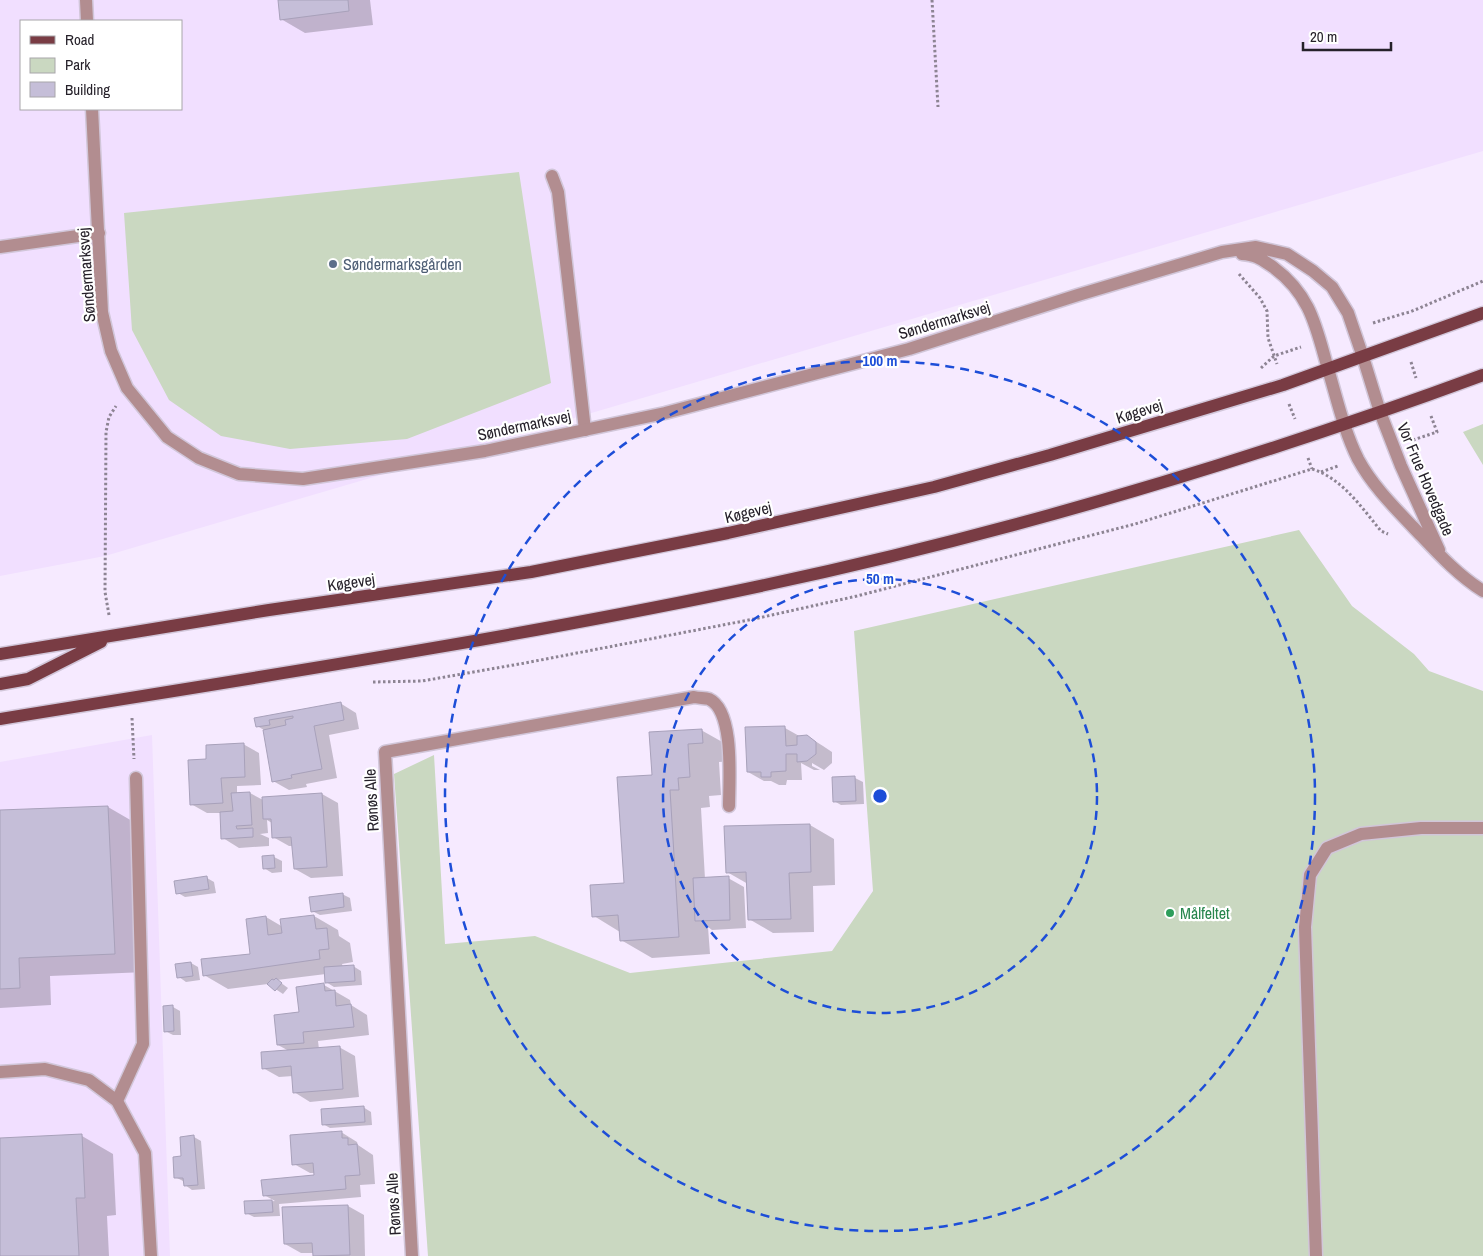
<svg xmlns="http://www.w3.org/2000/svg" width="1483" height="1256" font-family="'Archivo Narrow',sans-serif">
<style>
.built{fill:#f1dfff;fill-rule:evenodd}
.green{fill:#cad8c1}
.shadow{fill:#0003}
.building{fill:#c5bed8;stroke:#a8a1ba}
.lines{fill:none;stroke-linecap:round;stroke-linejoin:round}
.service-casing{stroke:#d1c6d9;stroke-width:15}
.minor-casing{stroke:#d1c6d9;stroke-width:15}
.tertiary-casing{stroke:#d1c6d9;stroke-width:15}
.primary-casing{stroke:#d1c6d9;stroke-width:15}
.path{stroke:#8d8493;stroke-width:3;stroke-dasharray:2.5 2.5;stroke-linecap:butt}
.service{stroke:#b28d90;stroke-width:12}
.minor{stroke:#b28d90;stroke-width:12}
.tertiary{stroke:#b28d90;stroke-width:12}
.primary{stroke:#793c44;stroke-width:12}
.ring{fill:none;stroke:#1d4ed8;stroke-width:2.5;stroke-dasharray:9 6}
.service-dot{fill:#5c6f8a;stroke:#fff;stroke-width:2}
.leisure-dot{fill:#2e9e5b;stroke:#fff;stroke-width:2}
.labels{text-anchor:middle;dominant-baseline:central;stroke-width:4.5;stroke-linejoin:round;paint-order:stroke}
.service-label{font-size:16px;fill:#4e5e75;stroke:#fff;text-anchor:start}
.street-label{font-size:16px;fill:#26212a;stroke:#fff}
.leisure-label{font-size:16px;fill:#27864d;stroke:#fff;text-anchor:start}
.centre{fill:#1d4ed8;stroke:#fff;stroke-width:2.5}
.ring-label{font-size:15px;text-anchor:middle;font-weight:bold;fill:#1d4ed8;stroke:#fff;stroke-width:4.5;stroke-linejoin:round;paint-order:stroke}
</style>
<rect width="100%" height="100%" fill="#f6eaff"/>
<path class="built" d="M0,0H1483V151L105,556L0,576ZM21,21H181V109H21Z
M152,735L170,1256H0V762Z"/>
<path class="green" d="M519,172L551,383L407,439L290,449L221,436L169,400L132,330L124,213Z
M1483,424V465L1463,432Z
M1299,530L1352,606L1414,654L1429,671L1483,691V1256H428L394,774L434,755L445,944L535,936L630,973L832,951L873,891L854,631Z"/>
<path class="shadow" d="M279,0H370L373,25L305,33L281,19Z
M340,703L356,713L359,729L329,735L337,778L306,784L307,787L289,790L273,781L264,730L257,726L256,719Z
M785,728L801,737L807,736L823,746L832,752V763L824,770L812,763V766L820,770H814L801,763L802,780H787L786,785H779L771,781H764L748,772Z
M701,730L733,748L734,761L719,762L721,795L709,796L710,807L701,808L705,879L728,878L744,887L746,928L712,930L708,927L710,954L652,958L621,940L620,932L594,916L625,884L654,776Z
M243,744L259,753L261,785L237,786V794L250,793L263,800L322,794L338,803L343,876L311,878L295,869L293,846H289L273,837L272,823L267,820L268,833L260,834L269,838V846L239,848L223,838L221,813H207L191,804L207,761Z
M855,778L863,782L864,804L841,805L834,801L833,779Z
M108,807L139,825L146,972L50,976L51,1005L0,1008V811Z
M810,825L834,839L835,885L813,886L814,932L773,933L749,919L748,884L727,872Z
M274,857L282,861V872L272,873L264,868Z
M207,878L214,882L216,893L185,897L178,893Z
M342,894L350,898L352,911L320,915L312,911Z
M314,916L338,930L339,936L350,943L353,962L342,964L343,967L353,966L361,971L362,985L334,987L326,982V974L277,980L288,988L283,994L268,984L228,989L204,975L251,955L266,917L283,927Z
M191,963L198,967L200,980L186,982L179,977Z
M324,985L350,1000L351,1005L367,1015L369,1035L318,1041L319,1049L339,1047L355,1056L359,1097L310,1102L294,1092L293,1076L279,1077L263,1068L289,1051L278,1045Z
M173,1007L180,1011L181,1035H173L165,1031Z
M363,1107L371,1112L372,1125L330,1128L323,1124Z
M341,1132L357,1142L358,1145L373,1155L375,1184L360,1185L361,1197L279,1204L280,1216L254,1217L246,1213V1203L275,1201L264,1195L315,1177V1173H310L294,1164Z
M82,1136L113,1154L116,1215L107,1216L109,1256H0V1139Z
M194,1137L201,1141L205,1189L192,1190L185,1185V1182L175,1177L182,1157Z
M348,1206L364,1215L365,1256H314V1253H301L285,1244Z"/>
<path class="building" d="M278,0H348L349,11L280,20Z
M341,702L344,720L314,726L322,769L291,775L292,778L272,782L263,730L286,725L285,720L293,718V716L269,720L270,725L256,727L254,718Z
M785,726L786,746L797,745V736L807,735L816,742V754L807,761L797,762V754H786V771L771,772V777H761V772H747L745,727Z
M702,729L703,743L688,744L690,777L678,778L679,790H670L679,937L620,941L618,915L592,917L590,885L624,883L617,777L652,775L649,732Z
M244,743L245,777L221,778L223,803L190,805L188,760L206,759V745Z
M855,776L856,801L833,802L832,777Z
M250,792L252,825L236,826L237,829L253,828V837L221,839L220,812L233,811L231,793Z
M322,793L327,867L294,869L291,837L272,838L271,819H263L262,797Z
M108,806L115,954L19,958L20,988L0,989V810Z
M810,824L811,872L789,873L791,919L748,920L746,872L726,873L724,826Z
M274,855L275,868L263,869L262,856Z
M207,876L209,889L176,894L174,881Z
M729,876L730,920L695,921L693,878Z
M343,893L344,907L311,912L309,897Z
M314,915L316,929L327,928L329,949L319,950L320,959L203,976L201,959L250,954L246,919L266,916L268,935L282,933L280,919Z
M191,962L193,976L177,978L175,964Z
M354,965L355,981L325,983L324,967Z
M276,978L282,983L275,991L267,984L272,979L274,980Z
M324,983L325,991L335,990L336,1006L351,1004L354,1027L303,1032L304,1043L277,1045L274,1015L299,1012L296,987Z
M173,1005L174,1031L164,1032L163,1006Z
M340,1046L343,1089L293,1093L291,1066L262,1069L261,1052Z
M364,1106L365,1122L322,1125L321,1109Z
M342,1131V1138H348V1145L357,1144L360,1175L345,1176L346,1189L263,1196L261,1180L314,1175L313,1163L292,1165L290,1135Z
M82,1134L85,1198H76L79,1256H0V1138Z
M194,1135L198,1185L184,1186L183,1178H174L173,1157L181,1156L180,1137Z
M272,1200L273,1212L245,1214L244,1201Z
M348,1205L350,1255L313,1256L312,1243L284,1244L282,1207Z"/>
<g class="lines">
<defs>
<path id="service" d="M552,176L558,192L585,430
M0,247L99,233
M1316,1256L1305,927L1310,875L1327,848L1361,834L1421,828H1483"/>
<path id="minor" d="M86,0L87,21
M92,109L102,312L111,351L127,388L167,437L199,458L239,474L303,479L485,451L665,413L909,349L1078,295L1222,252L1256,247L1287,254L1313,271L1332,287L1348,313L1363,357
M1242,254C1257,255 1261,259 1273,267C1311,295 1316,327 1328,369
M0,1072L45,1069L89,1080L117,1101L145,1153L151,1256
M117,1101L143,1044L136,778
M412,1256L385,752L694,697C698,698 705,698 709,699C735,711 729,782 729,806"/>
<path id="tertiary" d="M1363,357L1380,412L1401,466L1439,550
M1328,369C1337,399 1344,431 1358,459C1372,485 1393,506 1413,527C1435,550 1456,574 1483,591"/>
<path id="primary" d="M0,654L269,610L531,572L728,533L934,487L1050,455L1283,385L1483,313
M0,684L28,679L101,642
M0,719C245,679 490,642 732,592C988,539 1239,465 1483,375"/>
</defs>
<use href="#service" class="service-casing"/>
<use href="#minor" class="minor-casing"/>
<use href="#tertiary" class="tertiary-casing"/>
<use href="#primary" class="primary-casing"/>
<path class="path" d="M932,0L938,107
M1239,274L1260,298L1267,311L1268,338L1277,364
M1373,323L1402,314L1410,312L1483,281
M1411,362L1416,378
M1261,368L1274,356L1301,347
M1289,404L1295,419
M1413,440L1437,432L1431,416
M1308,458L1312,469
M1321,472L1338,466
M109,615L105,592L106,432L109,417L116,406
M373,682L422,681L525,663L754,619L857,596L1135,524L1312,469C1342,478 1362,508 1381,531L1388,534
M132,718L134,759"/>
<use href="#service" class="service"/>
<use href="#minor" class="minor"/>
<use href="#tertiary" class="tertiary"/>
<use href="#primary" class="primary"/>
</g>
<g class="ring">
<circle cx="880" cy="796" r="217"/>
<circle cx="880" cy="796" r="435"/>
</g>
<circle class="service-dot" cx="333" cy="264" r="5"/>
<circle class="leisure-dot" cx="1170" cy="913" r="5"/>
<g class="labels">
<g class="service-label">
<text x="343" y="264">Søndermarksgården</text>
</g>
<g class="street-label">
<text transform="translate(86 275) rotate(-94)">Søndermarksvej</text>
<text transform="translate(944 320) rotate(-17)">Søndermarksvej</text>
<text transform="translate(1139 411) rotate(-17)">Køgevej</text>
<text transform="translate(524 425) rotate(-12)">Søndermarksvej</text>
<text transform="translate(1426 479) rotate(67)">Vor Frue Hovedgade</text>
<text transform="translate(748 512) rotate(-13)">Køgevej</text>
<text transform="translate(351 582) rotate(-8)">Køgevej</text>
<text transform="translate(371 800) rotate(-93)">Rønøs Alle</text>
<text transform="translate(393 1204) rotate(-93)">Rønøs Alle</text>
</g>
<g class="leisure-label">
<text x="1180" y="913">Målfeltet</text>
</g>
</g>
<circle cx="880" cy="796" r="8" class="centre"/>
<g class="ring-label">
<text x="880" y="366">100 m</text>
<text x="880" y="584">50 m</text>
</g>
<rect x="20" y="20" width="162" height="90" fill="#ffffff" stroke="#a8a6aa"/>
<rect x="30" y="36" width="25" height="8" fill="#793c44" stroke="#a8a6aa"/>
<text x="65" y="45" font-size="15" fill="#26212a">Road</text>
<rect x="30" y="58" width="25" height="15" fill="#cad8c1" stroke="#a8a6aa"/>
<text x="65" y="70" font-size="15" fill="#26212a">Park</text>
<rect x="30" y="82" width="25" height="15" fill="#c5bed8" stroke="#a8a6aa"/>
<text x="65" y="95" font-size="15" fill="#26212a">Building</text>
<path d="M1303 42v8h88v-8" fill="none" stroke="#26212a" stroke-width="2.5"/>
<text x="1310" y="42" font-size="15" fill="#26212a" stroke="#ffffff" stroke-width="4" paint-order="stroke">20 m</text>
</svg>
